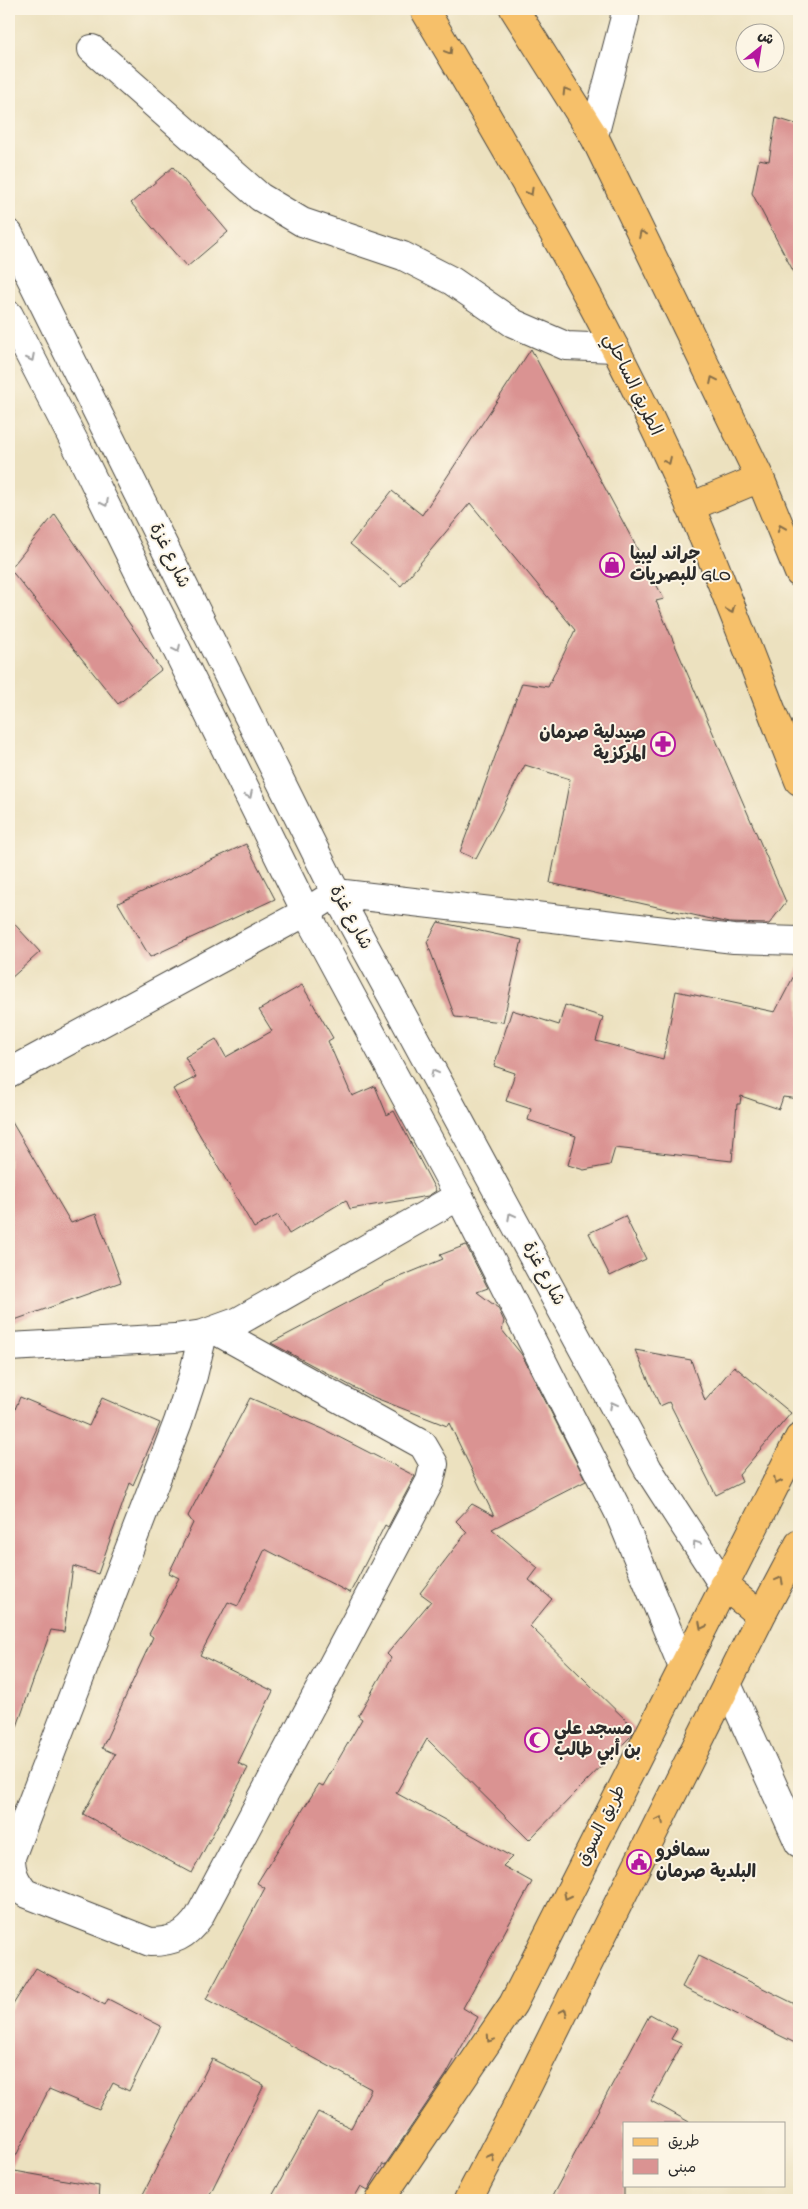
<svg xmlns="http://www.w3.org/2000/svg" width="808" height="2209" font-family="'Indie Flower','Playpen Sans Arabic',sans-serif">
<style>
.building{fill:#da9392}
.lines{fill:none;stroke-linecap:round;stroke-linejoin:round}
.minor-casing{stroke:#484641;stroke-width:30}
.tertiary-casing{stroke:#484641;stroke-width:30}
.primary-casing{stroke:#484641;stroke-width:30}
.trunk-casing{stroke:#484641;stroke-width:30}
.minor{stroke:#fff;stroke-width:28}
.tertiary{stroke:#fff;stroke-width:28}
.primary{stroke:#f6c06b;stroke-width:28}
.trunk{stroke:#f6c06b;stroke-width:28}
.oneway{stroke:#866e48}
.oneway2{stroke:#a0a0a0}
.labels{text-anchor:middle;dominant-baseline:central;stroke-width:4;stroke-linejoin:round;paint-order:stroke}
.street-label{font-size:18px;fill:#2b2b2b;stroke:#fcf5e5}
.poi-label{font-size:18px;font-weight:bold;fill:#2b2b2b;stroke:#fcf5e5;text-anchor:start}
</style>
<rect width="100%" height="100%" fill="#fcf5e5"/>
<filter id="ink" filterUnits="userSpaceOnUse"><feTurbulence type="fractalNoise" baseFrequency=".02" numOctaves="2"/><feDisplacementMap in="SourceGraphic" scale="10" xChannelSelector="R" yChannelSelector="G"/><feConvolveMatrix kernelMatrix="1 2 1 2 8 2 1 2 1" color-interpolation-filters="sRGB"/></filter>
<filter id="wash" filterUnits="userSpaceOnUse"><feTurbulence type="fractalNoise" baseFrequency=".0096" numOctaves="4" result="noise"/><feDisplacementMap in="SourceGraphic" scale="20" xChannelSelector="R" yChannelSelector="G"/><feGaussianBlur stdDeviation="1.12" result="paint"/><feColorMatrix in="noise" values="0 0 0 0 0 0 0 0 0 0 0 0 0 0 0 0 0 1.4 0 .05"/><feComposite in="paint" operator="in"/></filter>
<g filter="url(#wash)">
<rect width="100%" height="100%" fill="#ece1bf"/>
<g id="blocks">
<path class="building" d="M776,118L799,125V282L752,193L759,159L769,161Z
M173,167L228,232L187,267L131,203Z
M531,349L664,599L656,601L786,902L769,924L729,923L550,883L570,779L525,765L476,859L460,852L522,683L548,687L575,630L470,503L401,586L350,544L392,491L422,515Z
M55,514L161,670L118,704L10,569Z
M246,844L275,899L150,957L118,903Z
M9,918L40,952L9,980Z
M438,922L522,940L503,1022L455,1017L427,942Z
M799,966V1099L783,1097L779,1109L741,1096L740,1104H737L732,1161L615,1148L610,1165L584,1170L568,1165L576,1136L528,1120L531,1109L506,1101L515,1073L494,1066L512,1010L559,1025L565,1005L603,1017L596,1041L663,1059L676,991L775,1012Z
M302,985L333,1038L328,1041L352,1096L375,1086L387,1115L394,1111L436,1191L428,1196L350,1209L346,1200L289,1234L278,1215L254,1228L173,1089L196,1077L185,1057L216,1039L226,1057L272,1031L259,1010Z
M9,1117L71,1223L96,1214L121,1282L9,1322Z
M625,1216L646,1259L610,1276L589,1233Z
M466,1245L488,1288L477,1292L498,1308L504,1321L502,1330L522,1355L586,1481L492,1529L538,1568L529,1580L552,1599L530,1626L635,1729L631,1736L529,1840L427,1739L396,1793L512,1857L503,1866L532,1882L463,2008L478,2017L446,2075L385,2165L383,2164L368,2190L361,2186L353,2200H270L318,2112L351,2128L371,2089L206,1999L265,1888L257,1883L319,1784L323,1786L362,1719L358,1716L391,1658L387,1654L431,1601L420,1593L467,1532L456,1521L472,1504L494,1516L449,1423L447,1426L368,1395L271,1343L387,1282L443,1259L440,1255Z
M635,1350L691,1360L705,1401L734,1366L791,1413L739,1475L742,1482L716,1495L669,1402L660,1406Z
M20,1397L89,1426L102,1398L160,1423L133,1485L130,1483L98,1574L73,1566L64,1632L51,1630L13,1738H9V1424Z
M250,1398L323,1429L415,1476L388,1527L385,1525L350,1593L265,1549L238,1606L228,1602L200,1655L273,1691L238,1763L248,1768L192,1873L83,1814L115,1754L102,1748L153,1637L149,1634L179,1578L169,1573L193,1523L188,1516Z
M698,1956L799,2006V2045L682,1987Z
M36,1968L105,2005L108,1999L161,2026L129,2091L113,2083L99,2110L49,2089L9,2170L99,2186L98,2200H9V2011Z
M650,2014L677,2029L671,2039L682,2044L651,2101L691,2123H624V2200H550Z
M212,2059L264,2085L207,2200H140Z"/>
</g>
</g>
<g filter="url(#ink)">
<use href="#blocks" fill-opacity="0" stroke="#484641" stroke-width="1"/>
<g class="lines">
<defs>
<path id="minor" d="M92,49L260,197L302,222L403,256L452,281L513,323L566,346L615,348
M594,136L625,17L624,9
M9,1073L306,912L336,893L734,939L799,941
M203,1334L193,1376L178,1422L11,1857C11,1872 15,1881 25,1893L150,1942C173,1942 186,1936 199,1917L430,1481L434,1464L423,1445L215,1330
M9,1347L175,1338L203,1334L239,1321L459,1196"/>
<path id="tertiary" d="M9,234L336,893L648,1469L723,1585
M9,315L77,447L306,912L459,1196L619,1513L682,1665
M727,1684L799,1843"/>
<path id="primary" d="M723,1585L761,1616
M380,2200L513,2004L799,1438
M468,2200L526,2089L761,1616L799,1544"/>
<path id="trunk" d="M424,9C520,171 616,335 691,508C729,598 763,690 799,781
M514,9L594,136L760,478L799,573
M690,507L760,478"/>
</defs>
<use href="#minor" class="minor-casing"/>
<use href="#tertiary" class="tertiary-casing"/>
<use href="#primary" class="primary-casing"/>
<use href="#trunk" class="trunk-casing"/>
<use href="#minor" class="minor"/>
<use href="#tertiary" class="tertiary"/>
<use href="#primary" class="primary"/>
<use href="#trunk" class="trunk"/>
</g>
<defs><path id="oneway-chevron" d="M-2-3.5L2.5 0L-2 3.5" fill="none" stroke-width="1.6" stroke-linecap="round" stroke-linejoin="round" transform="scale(1.25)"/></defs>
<g class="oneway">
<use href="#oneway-chevron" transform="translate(449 51) rotate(59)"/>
<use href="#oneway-chevron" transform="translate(566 91) rotate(-122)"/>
<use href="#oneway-chevron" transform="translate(530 192) rotate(61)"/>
<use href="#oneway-chevron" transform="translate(642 234) rotate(-116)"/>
<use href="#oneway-chevron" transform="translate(713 380) rotate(-116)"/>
<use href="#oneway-chevron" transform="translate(668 461) rotate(65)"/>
<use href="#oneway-chevron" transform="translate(781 528) rotate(-112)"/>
<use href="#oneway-chevron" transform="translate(731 610) rotate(68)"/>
<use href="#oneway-chevron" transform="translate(777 1481) rotate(117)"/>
<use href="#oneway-chevron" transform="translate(780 1580) rotate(-62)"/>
<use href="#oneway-chevron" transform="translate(702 1626) rotate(117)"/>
<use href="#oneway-chevron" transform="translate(660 1820) rotate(-64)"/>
<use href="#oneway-chevron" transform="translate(567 1896) rotate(117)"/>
<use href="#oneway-chevron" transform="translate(564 2012) rotate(-64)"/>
<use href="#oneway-chevron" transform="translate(490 2039) rotate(124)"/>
<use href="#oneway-chevron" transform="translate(491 2157) rotate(-62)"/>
</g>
<g class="oneway2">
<use href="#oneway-chevron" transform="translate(31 358) rotate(63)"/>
<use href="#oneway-chevron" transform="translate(105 503) rotate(64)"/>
<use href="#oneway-chevron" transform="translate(177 649) rotate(64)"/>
<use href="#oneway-chevron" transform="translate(249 795) rotate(64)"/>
<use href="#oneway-chevron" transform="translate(434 1073) rotate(-118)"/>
<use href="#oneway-chevron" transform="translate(511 1216) rotate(-118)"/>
<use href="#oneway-chevron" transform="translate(613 1405) rotate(-118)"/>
<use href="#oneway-chevron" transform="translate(696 1544) rotate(-124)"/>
</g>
</g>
<defs>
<symbol id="shop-ring" viewBox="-11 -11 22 22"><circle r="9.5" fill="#fcf5e5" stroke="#b5179e" stroke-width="1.5"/><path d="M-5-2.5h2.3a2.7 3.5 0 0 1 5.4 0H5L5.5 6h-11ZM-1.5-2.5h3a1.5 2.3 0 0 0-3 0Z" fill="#b5179e"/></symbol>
<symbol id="pharmacy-ring" viewBox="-11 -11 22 22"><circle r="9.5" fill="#fcf5e5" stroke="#b5179e" stroke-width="1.5"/><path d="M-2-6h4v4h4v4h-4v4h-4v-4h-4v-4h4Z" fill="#b5179e"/></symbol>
<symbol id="mosque-ring" viewBox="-11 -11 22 22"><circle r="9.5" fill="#fcf5e5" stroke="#b5179e" stroke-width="1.5"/><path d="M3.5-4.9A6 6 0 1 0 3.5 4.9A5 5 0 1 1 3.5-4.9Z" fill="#b5179e"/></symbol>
<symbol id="civic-ring" viewBox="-11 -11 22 22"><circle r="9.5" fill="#fcf5e5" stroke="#b5179e" stroke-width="1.5"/><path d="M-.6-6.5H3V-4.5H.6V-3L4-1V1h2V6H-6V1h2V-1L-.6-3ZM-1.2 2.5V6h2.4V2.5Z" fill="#b5179e"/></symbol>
</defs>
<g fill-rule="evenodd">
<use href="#shop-ring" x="598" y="551" width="28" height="28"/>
<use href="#pharmacy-ring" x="649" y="730" width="28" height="28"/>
<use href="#mosque-ring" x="523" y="1726" width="28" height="28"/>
<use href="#civic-ring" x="625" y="1848" width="28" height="28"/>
</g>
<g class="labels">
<g class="street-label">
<text transform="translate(632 385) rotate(64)">الطريق الساحلي</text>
<text transform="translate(169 556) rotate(64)">شارع غزة</text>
<text transform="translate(350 918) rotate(62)">شارع غزة</text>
<text transform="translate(543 1274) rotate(62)">شارع غزة</text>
<text transform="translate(602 1826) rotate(-63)">طريق السوق</text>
</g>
<g class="poi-label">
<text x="630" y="555">جراند ليبيا<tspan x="630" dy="21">للبصريات GLO</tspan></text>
<text x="646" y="734" text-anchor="end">صيدلية صرمان<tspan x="646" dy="21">المركزية</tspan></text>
<text x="554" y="1730">مسجد علي<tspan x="554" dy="21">بن أبي طالب</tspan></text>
<text x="656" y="1852">سمافرو<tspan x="656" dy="21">البلدية صرمان</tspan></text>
</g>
</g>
<rect width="808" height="2209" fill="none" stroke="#fcf5e5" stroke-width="30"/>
<rect x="623" y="2122" width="162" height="65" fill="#fcf5e5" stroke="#a8a49b"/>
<rect x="633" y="2138" width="25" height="8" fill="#f6c06b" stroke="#a8a49b"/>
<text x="668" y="2146" font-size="15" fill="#2b2b2b">طريق</text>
<rect x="633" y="2159" width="25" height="15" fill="#da9392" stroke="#a8a49b"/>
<text x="668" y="2172" font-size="15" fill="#2b2b2b">مبنى</text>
<g transform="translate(760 48) rotate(30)"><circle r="24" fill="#fcf5e5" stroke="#a8a49b"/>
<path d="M0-4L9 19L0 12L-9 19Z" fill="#b5179e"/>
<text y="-8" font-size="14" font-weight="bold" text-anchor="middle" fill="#2b2b2b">ش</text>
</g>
</svg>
